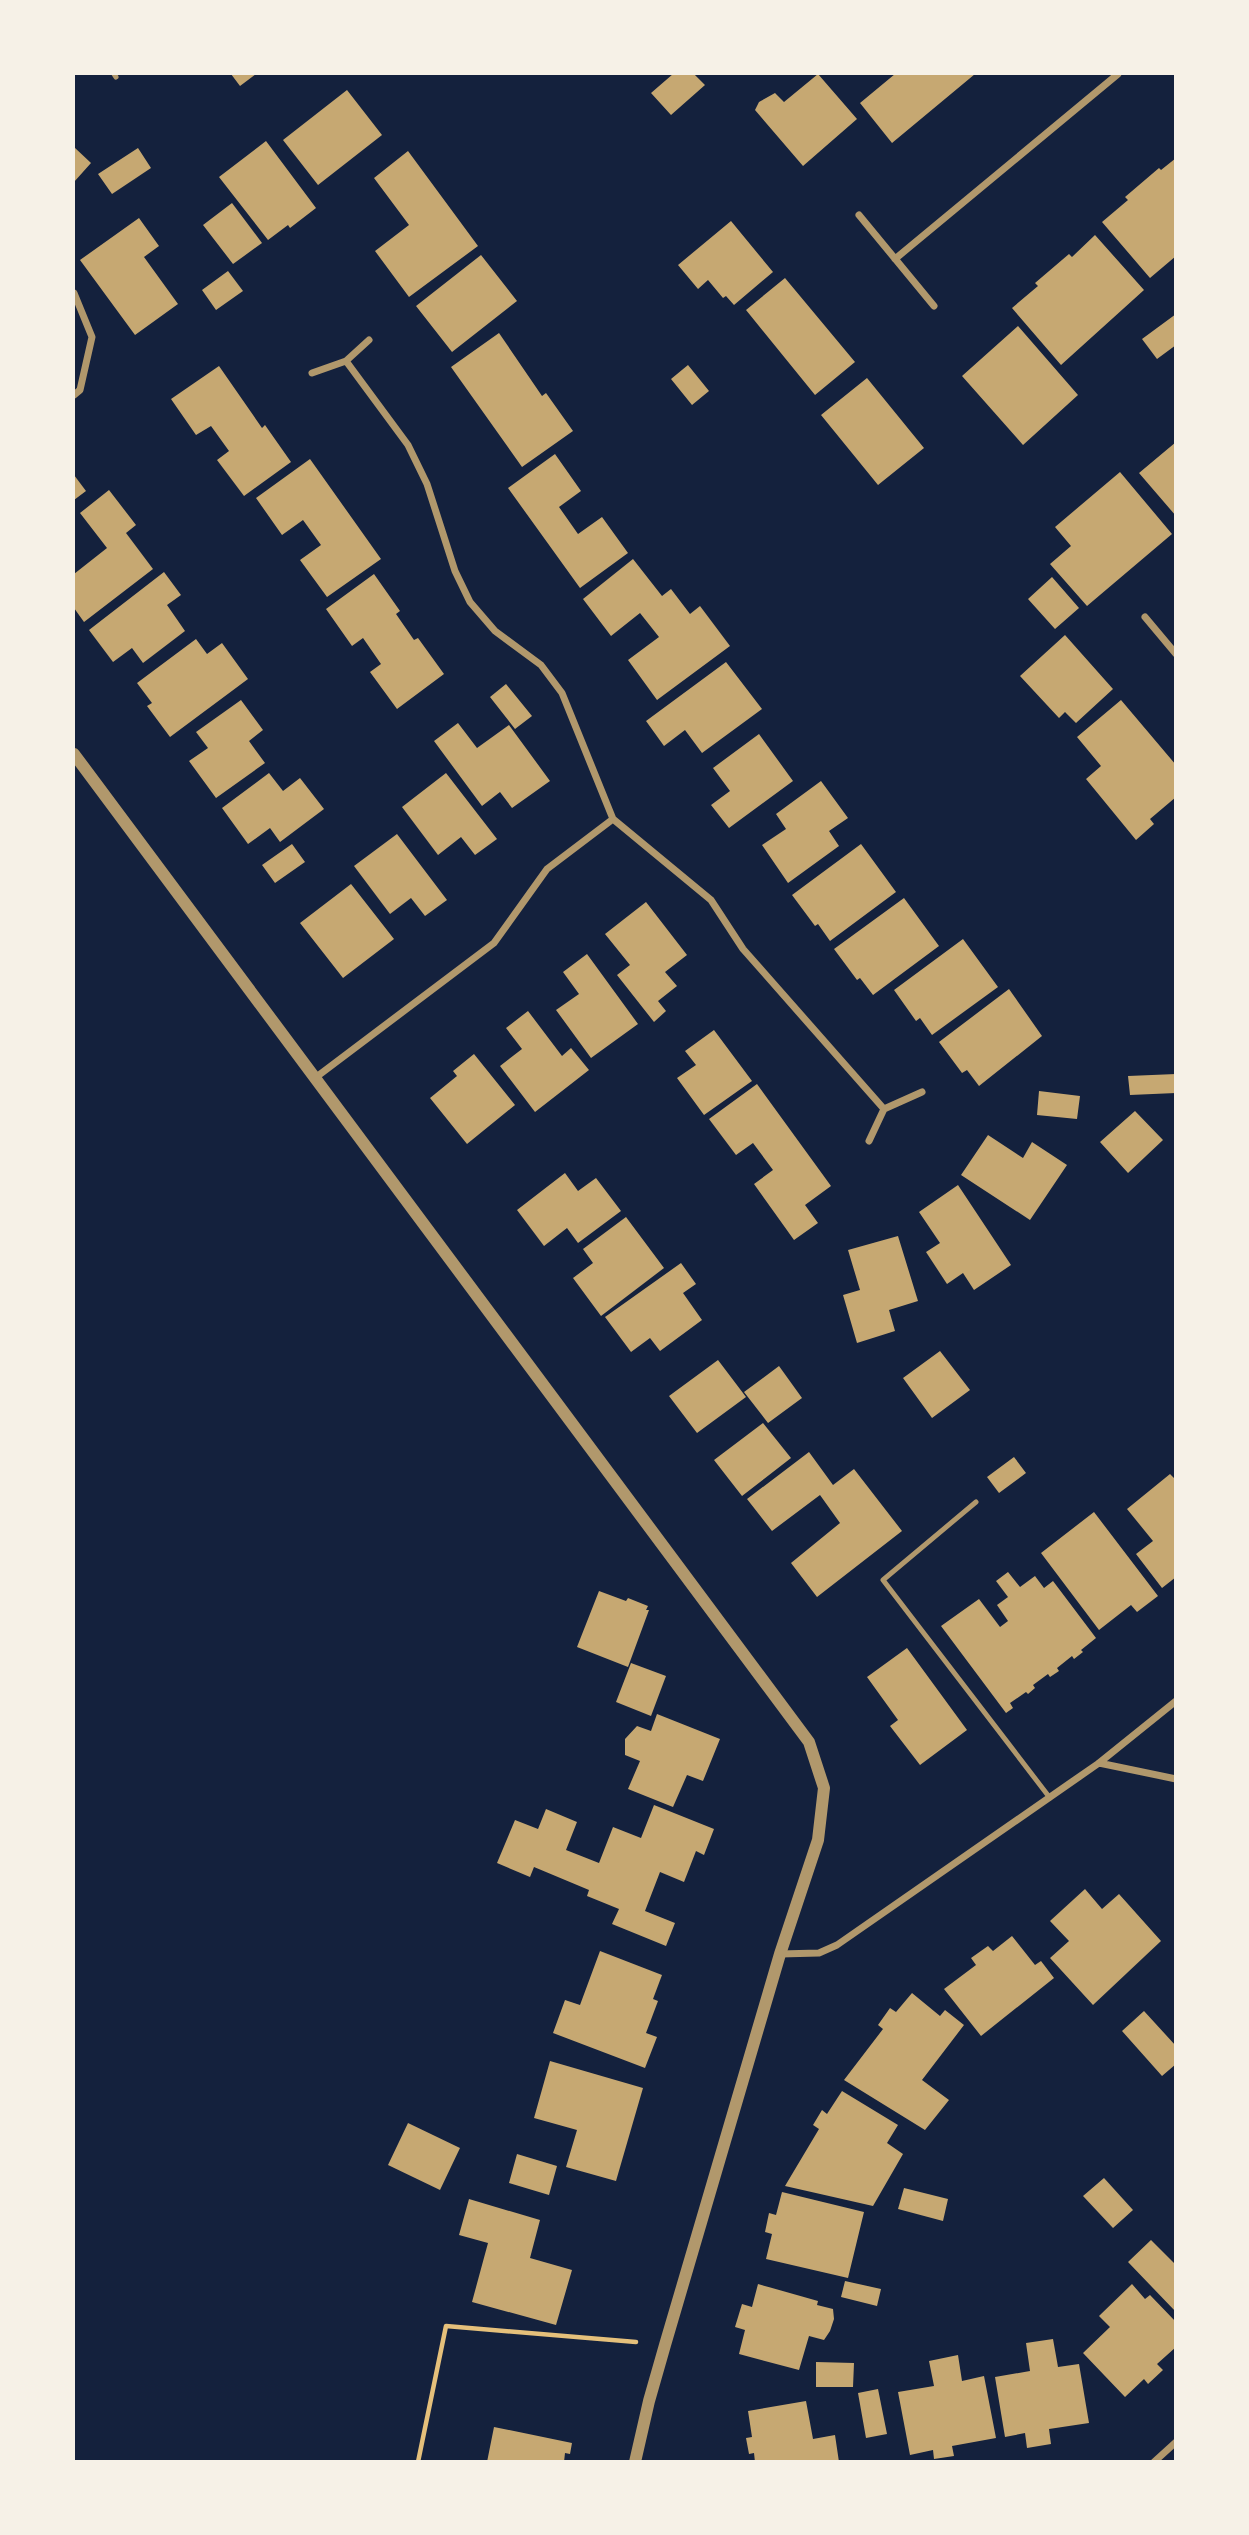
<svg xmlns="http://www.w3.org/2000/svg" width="1249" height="2535" font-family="Poppins,sans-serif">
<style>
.building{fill:#c6a872}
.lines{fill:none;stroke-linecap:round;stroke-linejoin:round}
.path{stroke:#e5c07b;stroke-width:4.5}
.service{stroke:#b1986c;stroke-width:5}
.minor{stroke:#b1986c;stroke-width:7}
.tertiary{stroke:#b1986c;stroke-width:12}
</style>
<rect width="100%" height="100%" fill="#14213d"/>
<path class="building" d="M231,74H256L240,86Z
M673,74H694L705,85L671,115L651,93Z
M818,74L857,119L803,166L755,110L759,102L775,93L784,102Z
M895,74H975L892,143L860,103Z
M347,90L382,135L318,185L283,140Z
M266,141L316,208L290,228L288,225L268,240L219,177Z
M74,147L91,163L74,182Z
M138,148L151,168L112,194L98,174Z
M408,151L478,246L409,297L375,251L409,225L374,178Z
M1176,158V256L1150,278L1102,222L1128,200L1125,197L1159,168L1161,170Z
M232,203L262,243L233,264L203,225Z
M139,218L159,246L144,257L178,304L135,335L80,260Z
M731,221L773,272L734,305L726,296L723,298L708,280L698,289L678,265Z
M1095,235L1144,290L1061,365L1012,308L1038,286L1035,283L1069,254L1072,257Z
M481,255L517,301L452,352L416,306Z
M228,271L243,291L216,310L202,290Z
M785,278L855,362L815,395L746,310Z
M1176,314V345L1157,359L1142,339Z
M1018,326L1078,395L1023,445L962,376Z
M499,333L542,396L546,393L573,431L522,467L451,367Z
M688,365L709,391L692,405L671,379Z
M219,366L262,428L265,425L291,462L244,496L217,460L229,451L211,426L196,435L171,399Z
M867,378L924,448L878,485L821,415Z
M1176,442V516L1139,473Z
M555,454L581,491L559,507L578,534L602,517L628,553L580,588L508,488Z
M310,459L381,559L327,597L300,560L321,545L303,520L282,535L256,498Z
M1120,472L1172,534L1087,606L1050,564L1071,546L1055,527Z
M74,475L86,491L74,500Z
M109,490L136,525L126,533L153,569L84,622L74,608V574L107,548L80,513Z
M633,559L662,596L671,589L690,614L700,606L730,646L657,700L628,660L659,637L640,613L611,636L583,599Z
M164,572L181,595L167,605L185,631L143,663L132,648L113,662L89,630Z
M374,574L400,611L396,614L414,640L418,638L444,674L397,709L370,672L381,664L363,638L352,646L326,609Z
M1052,577L1079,608L1055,629L1028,599Z
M1065,635L1113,689L1076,723L1065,712L1059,718L1020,676Z
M196,639L207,654L222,643L248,679L170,737L147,706L152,703L137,683Z
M726,662L762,709L702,753L685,730L664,746L646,721Z
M506,684L532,716L515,729L490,697Z
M241,700L263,730L249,741L265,763L216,798L189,761L208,748L196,732Z
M1121,700L1176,765V797L1150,819L1154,824L1136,840L1086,779L1101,766L1077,737Z
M458,723L477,748L509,725L550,781L512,808L500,792L482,806L434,741Z
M759,734L793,781L729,828L711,805L730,791L713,768Z
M269,773L283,791L300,778L324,809L280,842L270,828L248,844L222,808Z
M446,773L497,839L475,855L461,837L438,855L402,807Z
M821,781L848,818L829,831L839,846L788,883L762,845L786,829L776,814Z
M397,834L447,900L425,916L411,898L390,914L354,866Z
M292,844L305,862L275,883L262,865Z
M861,844L896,892L830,941L818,924L815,926L792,895Z
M351,884L394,939L343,978L300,923Z
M904,898L939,946L873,995L860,978L857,980L834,949Z
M646,902L687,955L665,972L677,986L658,1001L666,1011L654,1022L617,975L630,965L605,934Z
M963,939L998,987L932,1035L920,1018L916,1021L894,990Z
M587,954L638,1024L591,1058L556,1010L579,994L563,972Z
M1009,989L1042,1036L979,1086L967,1070L962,1073L939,1042Z
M528,1011L562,1056L571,1048L589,1070L535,1112L500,1066L522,1049L506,1028Z
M714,1030L752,1081L704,1115L677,1078L696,1065L685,1051Z
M474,1054L515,1105L467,1144L430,1098L457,1076L453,1071Z
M1176,1074V1093L1130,1095L1128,1076Z
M757,1084L831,1186L805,1205L818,1223L794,1240L754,1184L773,1170L753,1143L736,1155L709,1119Z
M1039,1091L1080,1096L1077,1119L1037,1115Z
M1135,1111L1163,1140L1128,1173L1100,1142Z
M988,1135L1023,1158L1032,1142L1067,1165L1030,1220L961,1175Z
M565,1173L578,1191L596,1178L621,1211L578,1243L567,1228L544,1246L517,1210Z
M958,1185L1011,1265L974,1290L963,1273L947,1284L926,1252L940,1243L919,1212Z
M626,1217L664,1268L601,1316L573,1278L593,1263L583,1249Z
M898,1236L918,1301L889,1310L895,1331L857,1343L843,1295L860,1290L848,1250Z
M681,1263L696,1284L683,1293L702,1320L660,1351L650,1338L631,1352L605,1317Z
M940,1351L970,1390L932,1418L903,1378Z
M718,1360L746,1397L697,1433L669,1396Z
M779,1366L802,1398L768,1423L744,1392Z
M763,1423L791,1458L742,1496L714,1460Z
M809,1452L833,1485L854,1469L902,1531L817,1597L791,1563L840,1523L820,1495L772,1531L747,1499Z
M1014,1457L1026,1473L999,1493L987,1477Z
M1170,1474L1176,1480V1577L1162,1588L1136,1554L1153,1541L1127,1509Z
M1094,1512L1158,1596L1137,1612L1131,1605L1099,1630L1041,1553Z
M1008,1572L1020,1587L1035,1576L1044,1588L1053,1581L1096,1638L1081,1650L1083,1652L1074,1659L1072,1656L1057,1668L1059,1671L1050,1677L1048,1674L1033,1685L1035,1688L1028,1694L1026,1692L1010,1703L1013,1708L1006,1713L941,1626L979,1599L1000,1627L1008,1621L997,1605L1008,1597L996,1581Z
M599,1591L626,1601L628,1598L648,1606L646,1610H649L628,1667L577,1647Z
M907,1648L967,1730L920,1765L890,1726L898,1720L867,1677Z
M631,1663L666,1676L651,1716L616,1702Z
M657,1714L720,1739L703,1781L687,1775L673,1807L628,1789L640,1761L625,1755V1739L637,1726L651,1731Z
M654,1805L714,1829L704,1855L696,1851L684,1882L660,1872L645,1911L675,1923L666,1946L612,1924L619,1909L587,1896L589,1890L534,1867L530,1877L497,1863L515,1820L538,1829L546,1809L577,1822L566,1850L599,1863L613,1827L641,1838Z
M1085,1889L1102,1909L1119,1894L1161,1941L1093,2005L1050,1958L1069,1941L1050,1921Z
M1012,1936L1035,1965L1041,1961L1054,1978L981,2036L944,1989L976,1965L971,1958L988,1946L993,1951Z
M600,1951L662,1975L653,1999L658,2001L646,2033L657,2037L645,2068L553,2033L565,2000L580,2005Z
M912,1993L940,2016L945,2010L964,2025L922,2080L949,2100L925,2130L844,2080L883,2029L878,2025L890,2008L896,2012Z
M1144,2011L1176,2046V2064L1162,2076L1122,2031Z
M550,2061L643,2088L616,2181L566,2167L577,2130L534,2118Z
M842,2091L898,2125L887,2143L903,2154L873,2206L785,2186L819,2129L813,2125L822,2110L827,2114Z
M408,2123L460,2148L440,2190L388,2165Z
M517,2154L557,2166L549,2195L509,2183Z
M1104,2178L1133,2210L1113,2228L1083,2196Z
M904,2188L948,2199L943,2221L898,2209Z
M782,2192L864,2212L848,2278L766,2259L772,2234L765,2232L769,2213L776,2215Z
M469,2199L540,2220L530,2258L572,2270L556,2325L472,2302L488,2243L459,2235Z
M1151,2240L1174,2263L1176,2262V2312L1128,2262Z
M845,2281L881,2289L877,2306L841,2297Z
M758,2284L818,2301L817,2305L833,2309L834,2319L830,2331L824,2340L809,2336L799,2370L739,2354L745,2330L735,2327L742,2304L752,2307Z
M1132,2284L1145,2299L1150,2295L1176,2322V2347L1157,2364L1163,2370L1148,2384L1144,2379L1125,2397L1083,2353L1110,2327L1099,2316Z
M1053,2339L1058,2367L1079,2364L1089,2423L1049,2429L1051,2444L1027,2448L1025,2433L1005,2437L995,2377L1030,2371L1026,2343Z
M958,2355L962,2381L984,2376L996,2438L952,2446L954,2456L934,2459L933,2450L910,2455L898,2392L934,2386L929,2361Z
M816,2362L854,2363L853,2387H816Z
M878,2389L887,2434L866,2438L858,2393Z
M806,2401L813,2439L835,2435L839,2462H755L754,2453L749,2454L746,2438L752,2437L748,2411Z
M494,2427L572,2443L570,2454L565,2453L564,2462H487Z"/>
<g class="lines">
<path class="path" d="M418,2462L446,2326L636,2342"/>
<path class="service" d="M114,74L116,77
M976,1502L883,1580L1050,1798"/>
<path class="minor" d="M859,215L934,306
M895,259L1118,74
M74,293L92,337L80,390L74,395
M346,361L408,445L427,484L455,571L470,602L495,631L541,665L562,693L613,819L711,900L743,949L884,1109
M312,373L346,361L369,340
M1145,617L1176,654
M315,1078L494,943L547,869L613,819
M869,1141L884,1109L922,1092
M1099,1763L1176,1779
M780,1954L819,1953L837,1945L1099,1763L1176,1701
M1154,2462L1176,2442"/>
<path class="tertiary" d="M74,754L809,1742L824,1788L818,1840L780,1954L665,2345L649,2401L635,2462"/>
</g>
<rect width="1249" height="2535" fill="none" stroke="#f6f1e7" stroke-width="150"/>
</svg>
